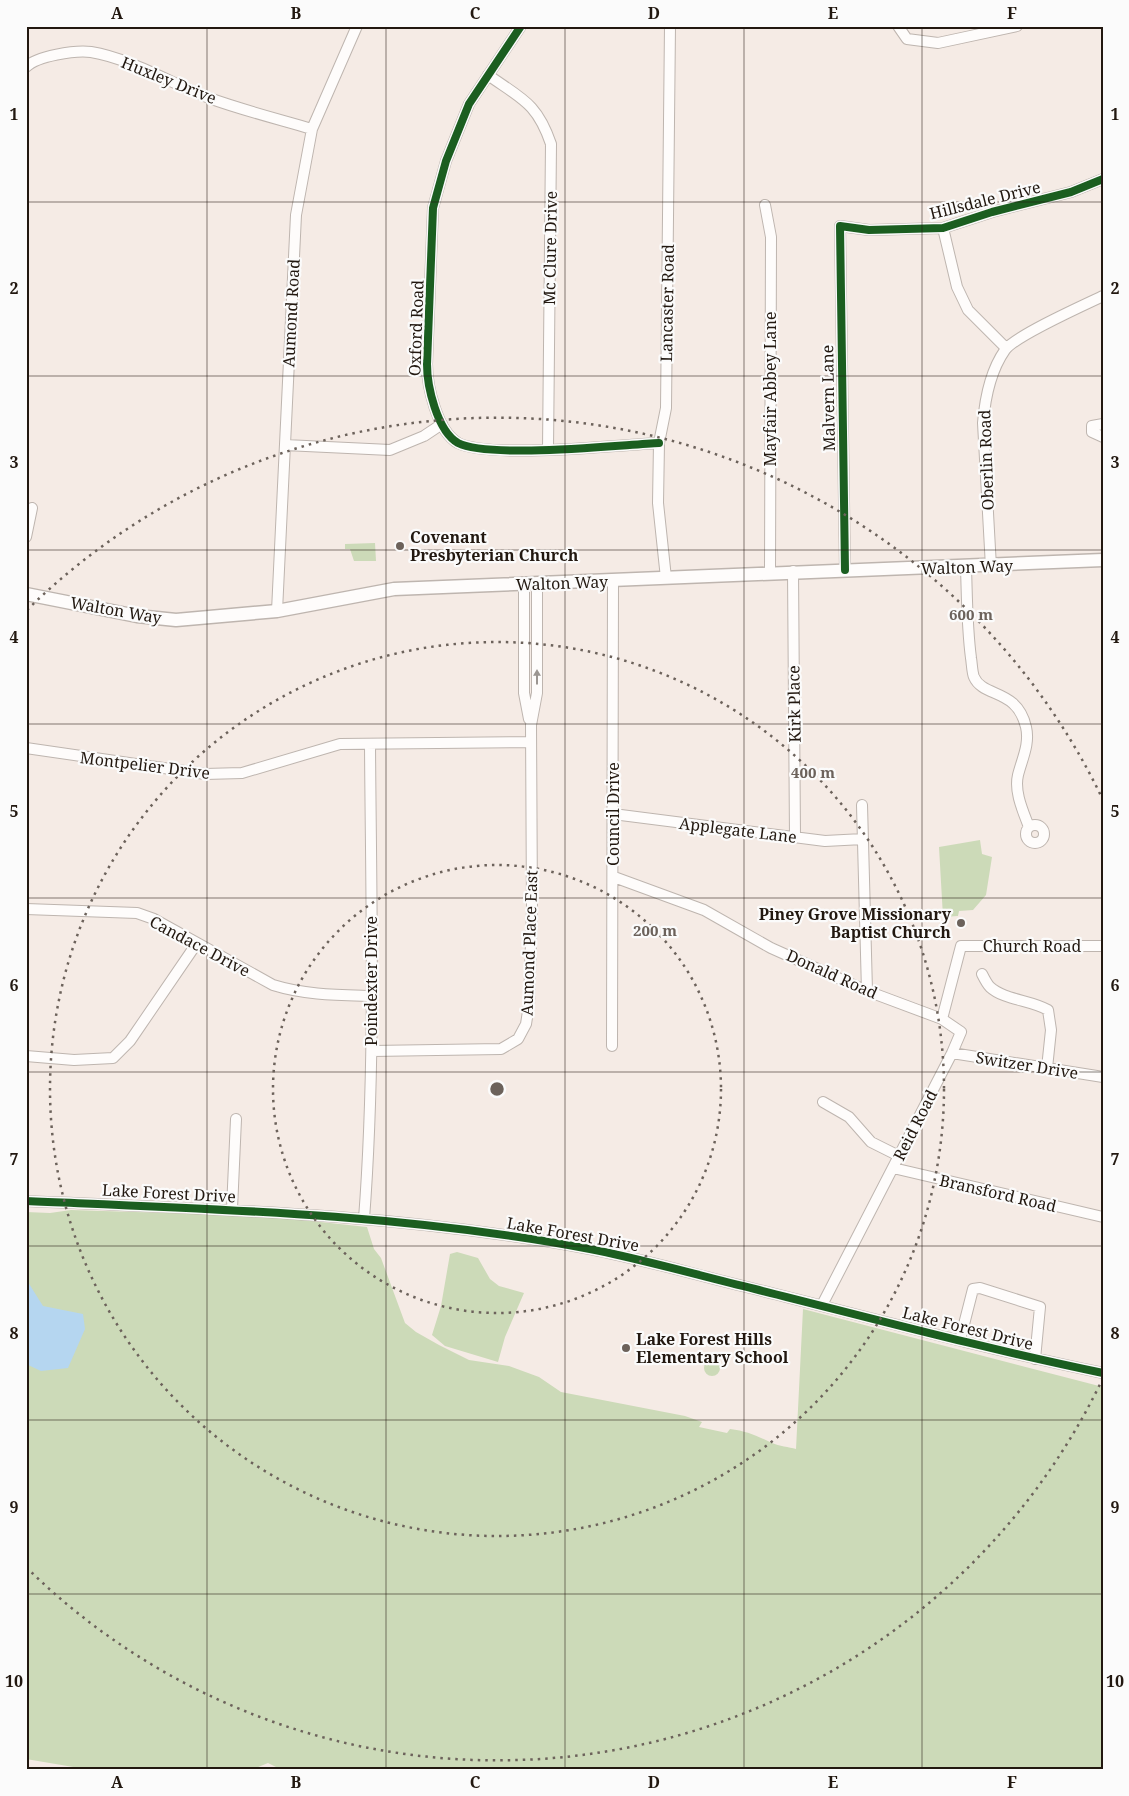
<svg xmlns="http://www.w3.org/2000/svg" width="1129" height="1796" font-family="'Noto Serif',serif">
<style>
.green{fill:#ccdab8}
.water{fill:#b5d6f0}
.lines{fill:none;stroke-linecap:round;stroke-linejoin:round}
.minor-casing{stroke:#beb5af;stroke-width:12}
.major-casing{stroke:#beb5af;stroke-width:15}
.minor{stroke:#fefcfb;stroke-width:10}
.major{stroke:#fefcfb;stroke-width:12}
.cycleway-casing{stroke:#fbfbfb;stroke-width:11}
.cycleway{stroke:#1b5e20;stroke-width:8}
.oneway{fill:#9b9591}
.grid{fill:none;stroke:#221810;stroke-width:1;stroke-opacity:0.55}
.ring{fill:none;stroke:#6c625b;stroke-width:2.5;stroke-dasharray:2.5 5}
.poi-dot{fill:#6c625b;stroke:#fbfbfb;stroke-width:2}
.labels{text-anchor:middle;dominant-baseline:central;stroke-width:4.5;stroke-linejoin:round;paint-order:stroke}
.street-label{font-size:16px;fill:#221810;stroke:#fbfbfb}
.poi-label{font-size:16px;font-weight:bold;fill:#221810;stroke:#fbfbfb;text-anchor:start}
.centre{fill:#6c625b;stroke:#fbfbfb;stroke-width:2.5}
.ring-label{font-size:15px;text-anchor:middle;font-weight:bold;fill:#6c625b;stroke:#fbfbfb;stroke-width:4.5;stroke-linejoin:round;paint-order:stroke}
.neatline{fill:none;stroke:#221810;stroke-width:2}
.grid-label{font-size:16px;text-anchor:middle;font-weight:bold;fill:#221810}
</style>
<rect width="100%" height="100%" fill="#f5ebe5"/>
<path class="green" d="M375,543L376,561H354L350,549H345V544Z
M980,840L982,854L992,857L986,895L973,910L959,911L958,916L943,917L939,847Z
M71,1210L265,1216L367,1227L374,1249L381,1258L405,1323L416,1332L439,1345L469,1360L509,1366L539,1377L561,1392L685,1416L702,1422L699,1427L727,1433L730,1429C747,1431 757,1436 772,1443C779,1446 789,1447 796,1449L803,1309L1103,1387V1770H282L268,1763L251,1770H91L26,1759V1212L50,1213Z
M457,1252L478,1258L490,1279L499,1286L524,1293L505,1337L498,1362L445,1346L432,1335L441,1306L450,1254Z
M704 1368a8 8 0 1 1 16 0a8 8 0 1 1-16 0Z"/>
<path class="water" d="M26,1279L43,1306L83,1314L85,1329L68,1368L41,1371L26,1364Z"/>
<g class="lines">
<defs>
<path id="minor" d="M521,26L469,104L446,161L433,208L427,364C427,386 437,431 458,443C490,459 618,445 659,443
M898,26L907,39L938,43L1017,26
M26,67C37,56 75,50 91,52C129,58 173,84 209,98C242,110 278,119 312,129
M488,75C522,99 537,103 551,144L548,449
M765,205L771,237L770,573
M943,228L957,287L968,310L1006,348
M1103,424L1092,426V432L1103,437
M285,445L390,450L424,436L442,424
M26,537L32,508
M966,567C967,598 967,628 971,658C972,664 972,672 974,677C983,698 1017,688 1026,727C1030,744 1022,759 1018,775C1014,792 1023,811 1029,827
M991,567L983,423C985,398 991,370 1005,350C1015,336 1084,305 1103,296
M845,570L840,226L869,230L943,228L992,212L1071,192L1103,179
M793,571L795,837
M666,578L658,503L659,443L666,408L670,26
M524,584V693L529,719
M277,611L296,215L312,129L357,26
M26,748L205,774L242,773L340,744L530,742
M862,805L867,991
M613,814L825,841L863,839
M1026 834a9 9 0 1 1 18 0a9 9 0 1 1-18 0Z
M614,877L704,910L771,948L867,991L942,1019
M26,909L137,913L154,919L273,985C305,995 338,995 371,996
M982,974C984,978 987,984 990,987C1004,1000 1031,1000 1048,1010L1051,1030L1047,1068
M612,1046L613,581
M372,1051L501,1049L518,1039L526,1024L529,1005L532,910L531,725L537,693V584
M952,1053L1103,1077
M26,1056L74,1060L113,1058L130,1041L197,943
M823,1102L849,1117L871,1142L899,1156
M893,1168L1103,1217
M26,1201C214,1209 404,1214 590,1249C646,1260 700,1276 755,1289C871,1318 986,1349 1103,1373
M232,1209L236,1119
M364,1219C376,1061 371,902 370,744
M822,1305L952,1053L961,1032L942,1019L961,946H1103
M960,1340L973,1289L980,1288L1040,1307L1035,1359"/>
<path id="major" d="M26,594L137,616L176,620L277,611L394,589L1103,560"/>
</defs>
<use href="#minor" class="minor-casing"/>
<use href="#major" class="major-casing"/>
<use href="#minor" class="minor"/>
<use href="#major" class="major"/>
<defs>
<path id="cycleway" d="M521,26L469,104L446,161L433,208L427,364C427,386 437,431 458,443C490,459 618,445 659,443
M845,570L840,226L869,230L943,228L992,212L1071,192L1103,179
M26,1201C214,1209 404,1214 590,1249C646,1260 700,1276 755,1289C871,1318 986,1349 1103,1373"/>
</defs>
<use href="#cycleway" class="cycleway-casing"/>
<use href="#cycleway" class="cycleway"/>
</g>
<defs><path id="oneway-solid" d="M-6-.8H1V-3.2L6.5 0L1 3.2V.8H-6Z" transform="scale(1.25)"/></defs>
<use class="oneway" href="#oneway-solid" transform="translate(537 677) rotate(-90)"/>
<path class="grid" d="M207,26V1770M386,26V1770M565,26V1770M744,26V1770M922,26V1770M26,202H1103M26,376H1103M26,550H1103M26,724H1103M26,898H1103M26,1072H1103M26,1246H1103M26,1420H1103M26,1594H1103"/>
<g class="ring">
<circle cx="497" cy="1089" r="224"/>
<circle cx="497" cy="1089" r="447"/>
<path d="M1103 1378A671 671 0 0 1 27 1568M27 610A671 671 0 0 1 1103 800"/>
</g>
<g class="poi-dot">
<circle cx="400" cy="546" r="5"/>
<circle cx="961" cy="923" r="5"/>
<circle cx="626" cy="1348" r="5"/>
</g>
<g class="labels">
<g class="street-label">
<text transform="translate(169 80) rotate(22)">Huxley Drive</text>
<text transform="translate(985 200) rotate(-14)">Hillsdale Drive</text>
<text transform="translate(550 248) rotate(-89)">Mc Clure Drive</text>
<text transform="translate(667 303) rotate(-89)">Lancaster Road</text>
<text transform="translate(291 313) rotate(-87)">Aumond Road</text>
<text transform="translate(416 328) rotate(-88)">Oxford Road</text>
<text transform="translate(770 389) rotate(-90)">Mayfair Abbey Lane</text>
<text transform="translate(828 398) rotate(-91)">Malvern Lane</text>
<text transform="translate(986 460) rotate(-92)">Oberlin Road</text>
<text transform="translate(967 567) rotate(-2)">Walton Way</text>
<text transform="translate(562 583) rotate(-2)">Walton Way</text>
<text transform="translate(116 610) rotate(10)">Walton Way</text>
<text transform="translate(794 704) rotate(-91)">Kirk Place</text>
<text transform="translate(145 765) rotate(7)">Montpelier Drive</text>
<text transform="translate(613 814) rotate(-90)">Council Drive</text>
<text transform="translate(738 830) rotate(7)">Applegate Lane</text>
<text transform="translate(529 943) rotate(-88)">Aumond Place East</text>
<text transform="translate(200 946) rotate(28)">Candace Drive</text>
<text x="1032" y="946">Church Road</text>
<text transform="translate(832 974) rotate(24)">Donald Road</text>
<text transform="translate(371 981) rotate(-90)">Poindexter Drive</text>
<text transform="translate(1027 1065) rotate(9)">Switzer Drive</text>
<text transform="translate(915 1125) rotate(-63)">Reid Road</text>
<text transform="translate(169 1193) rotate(3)">Lake Forest Drive</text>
<text transform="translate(998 1193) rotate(13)">Bransford Road</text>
<text transform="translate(573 1234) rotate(10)">Lake Forest Drive</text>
<text transform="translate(968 1328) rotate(14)">Lake Forest Drive</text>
</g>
<g class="poi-label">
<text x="410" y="537">Covenant<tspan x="410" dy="18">Presbyterian Church</tspan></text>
<text x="951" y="914" text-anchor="end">Piney Grove Missionary<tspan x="951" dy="18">Baptist Church</tspan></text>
<text x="636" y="1339">Lake Forest Hills<tspan x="636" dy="18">Elementary School</tspan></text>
</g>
</g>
<circle cx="497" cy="1089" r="8" class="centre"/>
<g class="ring-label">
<text x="971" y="620">600 m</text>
<text x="813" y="778">400 m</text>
<text x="655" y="936">200 m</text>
</g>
<rect width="1129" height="1796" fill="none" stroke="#fbfbfb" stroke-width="55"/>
<rect x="28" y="28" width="1074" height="1740" class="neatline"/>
<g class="grid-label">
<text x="117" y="19">A</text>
<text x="296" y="19">B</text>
<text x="475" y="19">C</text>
<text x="654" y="19">D</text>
<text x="833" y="19">E</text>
<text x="1012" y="19">F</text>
<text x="14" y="120">1</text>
<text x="1115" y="120">1</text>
<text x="14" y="294">2</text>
<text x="1115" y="294">2</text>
<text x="14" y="468">3</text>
<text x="1115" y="468">3</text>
<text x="14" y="643">4</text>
<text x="1115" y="643">4</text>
<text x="14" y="817">5</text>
<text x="1115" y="817">5</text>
<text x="14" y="991">6</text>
<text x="1115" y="991">6</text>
<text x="14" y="1165">7</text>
<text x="1115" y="1165">7</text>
<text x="14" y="1339">8</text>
<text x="1115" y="1339">8</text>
<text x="14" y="1513">9</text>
<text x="1115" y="1513">9</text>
<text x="14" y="1687">10</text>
<text x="1115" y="1687">10</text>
<text x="117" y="1788">A</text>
<text x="296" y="1788">B</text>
<text x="475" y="1788">C</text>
<text x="654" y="1788">D</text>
<text x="833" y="1788">E</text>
<text x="1012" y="1788">F</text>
</g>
</svg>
